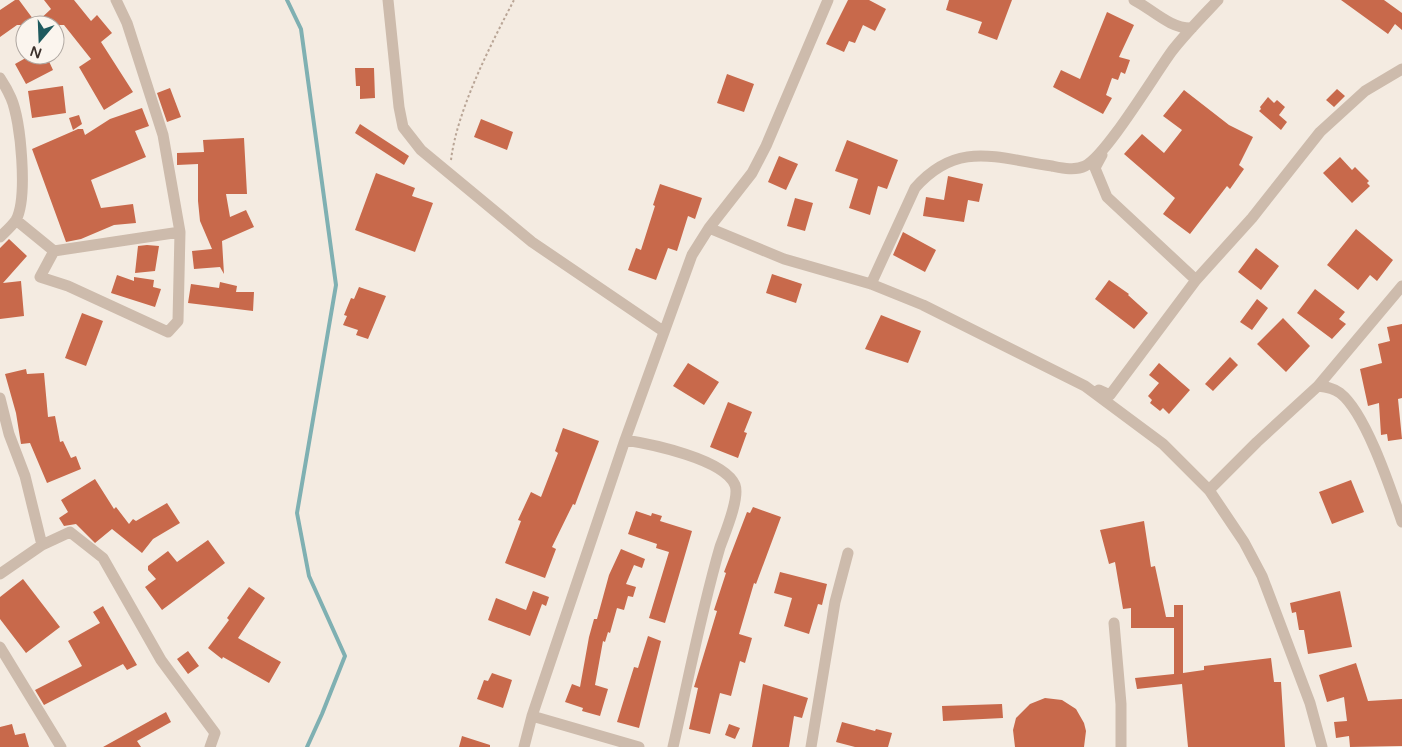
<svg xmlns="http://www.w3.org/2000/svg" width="1402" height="747" font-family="'Varela Round',sans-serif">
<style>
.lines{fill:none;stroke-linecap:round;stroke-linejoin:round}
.stream{stroke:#7fb0b2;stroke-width:4}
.building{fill:#c8694b}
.path{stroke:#b9a596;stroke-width:2;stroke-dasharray:2.5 2.5;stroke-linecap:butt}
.minor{stroke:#cdbbac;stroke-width:11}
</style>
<rect width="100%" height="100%" fill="#f4ebe1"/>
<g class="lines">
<path class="stream" d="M287,0L301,29L336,285L297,513L309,576L345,656L322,714L307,747"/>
</g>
<path class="building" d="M15,0H19L36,23L51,9L44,0H74L91,21L97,15L112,33L101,42L133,92L104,110L79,67L91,59L64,25H17L0,37V10Z
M848,0H869L886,9L875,31L863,25L855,43L849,41L844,52L826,44Z
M949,0H1012L997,40L978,33L982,22L946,10Z
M1341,0H1384L1402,13V30L1395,24L1388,34Z
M1107,12L1134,25L1119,57L1130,60L1125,74L1121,72L1118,80L1112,78L1106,95L1112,98L1103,114L1053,87L1061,70L1080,79Z
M31,55H46L53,70L26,84L15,64Z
M355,68H374L375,98L360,99V86H356Z
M727,74L754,84L744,112L717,103Z
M63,86L66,113L32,118L28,91Z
M170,88L181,117L167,122L157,93Z
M1337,89L1345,96L1334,107L1326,100Z
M1184,90L1229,125L1253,137L1239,165L1244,169L1230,189L1227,186L1190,234L1163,214L1175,198L1124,154L1142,134L1164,153L1182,130L1163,116Z
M1268,97L1274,103L1277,100L1285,107L1279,115L1287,122L1281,130L1259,111L1261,109L1260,107Z
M142,108L149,126L135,131L146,157L91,180L101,208L133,204L136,223L114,225L81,239L66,242L32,149L78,129H83L85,135L110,119Z
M79,115L82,124L73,130L69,118Z
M481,119L513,132L507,150L474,137Z
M360,124L409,156L404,165L355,133Z
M244,138L247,194H226L230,217L246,210L254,227L222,241L224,274L220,267L194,269L192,251L212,249L200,221L198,201V164L177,165V153L204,152L203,140Z
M847,140L898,160L887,189L878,186L870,215L849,208L858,179L835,171Z
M779,156L798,164L786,190L768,182Z
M1340,157L1352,170L1355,167L1369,181L1367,183L1370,186L1352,203L1323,173Z
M376,173L415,188L412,196L433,203L415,252L355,230Z
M948,176L983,184L979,202L968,200L964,222L923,216L926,197L944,200Z
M660,184L702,198L695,219L688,216L677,251L668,248L656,280L628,270L636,248L641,250L655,206L653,205Z
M795,198L813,203L805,231L787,226Z
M1356,229L1393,260L1377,281L1370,275L1358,290L1327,265Z
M903,232L936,250L925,272L893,255Z
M9,239L27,256L3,283L21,281L24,316L0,319V248Z
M147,245L159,246L155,271L135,273L138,246Z
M1256,248L1279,266L1261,290L1238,272Z
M772,274L802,284L796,303L766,293Z
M117,275L134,281V277L154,280L153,287L161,289L155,307L111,293Z
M1109,280L1129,294L1128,295L1148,313L1134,329L1095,299Z
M220,282L237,286L236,292H254L253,311L188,303L191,284L219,288Z
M359,287L386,296L368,339L356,335L358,330L343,325L347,316L344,315L351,298L354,299Z
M1315,289L1345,312L1339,319L1346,324L1332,339L1297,313Z
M1257,299L1268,308L1252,330L1240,322Z
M82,313L103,321L86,366L65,358Z
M881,315L921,331L908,363L865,349Z
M1283,318L1310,346L1286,372L1257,344Z
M1402,324V398L1398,399L1402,439L1388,441L1387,434L1381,435L1379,403L1368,406L1360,369L1382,363L1378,344L1390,341L1387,327Z
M1230,357L1238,365L1213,391L1205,384Z
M688,363L719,382L704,405L673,386Z
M1159,363L1190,390L1169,414L1163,408L1160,411L1150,403L1152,400L1148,396L1159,383L1149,375Z
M26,369L27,374L44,373L48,417L55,416L60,442L63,441L71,458L76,456L81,469L47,483L30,443L21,444L16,413L5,374Z
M728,402L752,412L744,432L747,433L738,458L710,447Z
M563,428L599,441L575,505L573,504L552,547L556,549L545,578L505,563L521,521L518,520L531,492L541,497L558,453L555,451Z
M95,479L114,509L116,507L129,524L133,519L136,521L167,503L180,523L153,539L142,553L112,529L95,543L76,524L64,526L59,518L68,512L61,500Z
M1351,480L1364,512L1332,524L1319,492Z
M753,507L781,517L756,584L754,583L739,634L752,638L745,663L740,661L731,696L720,693L710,734L689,729L698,688L694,687L717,611L714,610L726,573L724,572L747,512L750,513Z
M636,511L651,516L652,513L662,516L660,521L692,531L665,623L649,618L669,552L656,548L657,544L628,534Z
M1144,521L1151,567L1155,566L1166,617H1174V605H1183V673L1204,670V666L1271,658L1274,682H1281L1285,747H1188L1182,684L1137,689L1135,678L1174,674V628H1131V608L1123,609L1115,562L1109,564L1100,530Z
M208,540L225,563L162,610L145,587L156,579L148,570V566L168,551L177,562Z
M621,549L645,559L642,568L634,565L626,584L636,587L633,597L628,596L624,610L617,608L610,633L608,632L605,642L603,641L595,685L608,689L600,716L582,711L583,708L565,702L572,684L580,687L589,637L594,619H597L609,575Z
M780,572L827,584L822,605L818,604L809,634L784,626L792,598L774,593Z
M23,579L60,627L26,653L0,619V597Z
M249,587L265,598L238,638L281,662L269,683L223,657L222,659L208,648L229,620L227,618Z
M533,591L549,597L546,606L542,604L530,636L488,620L496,598L526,610Z
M1340,591L1352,647L1308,654L1304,630H1299L1296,612L1292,613L1290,603Z
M103,606L137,665L127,670L123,664L44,705L35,690L82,666L68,641L100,623L93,612Z
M648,636L661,641L639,728L617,722L634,667L638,668Z
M188,651L199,666L188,674L177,659Z
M1356,663L1368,701L1402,699V746L1350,747L1349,736L1336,738L1334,722L1347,721L1344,697L1327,702L1319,675Z
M492,673L512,680L503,708L477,699L484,680L488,681Z
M763,684L808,698L802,718L794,716L789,747H752Z
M1045,698L1062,700L1076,709L1084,723L1086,731L1084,747H1015L1013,730L1016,718L1030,704Z
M1002,704L1003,718L943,721L942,706Z
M166,712L171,722L137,741L141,747H103Z
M842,722L875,731L876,729L892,733L888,747H855L836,742Z
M12,724L15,735L25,733L29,747H0V727Z
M729,724L740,728L735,739L725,735Z
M462,736L490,745V747H459Z"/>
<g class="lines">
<path class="path" d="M451,160C457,110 491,44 514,0"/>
<path class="minor" d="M388,0L399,107L403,127L421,150L532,242L663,331
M1134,0C1152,9 1170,29 1192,28
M0,78C4,84 8,91 11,98C21,121 28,198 16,220C12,226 5,232 0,237
M1102,155L1095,168L1107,197L1196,280
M16,220L54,251L180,232
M709,228L784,259L871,284L923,305L1085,386L1163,444L1209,490L1244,542L1262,576L1310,703L1322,747
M54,251L40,277L68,286L168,332L178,321L180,232L163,135L127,23L116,0
M871,284L915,188C957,140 996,158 1052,166C1062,168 1075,171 1085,166C1106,156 1155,74 1172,51C1186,33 1202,17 1218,0
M1318,386C1326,387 1334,388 1340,393C1366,413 1391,490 1402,522
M1099,390L1110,395L1196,280L1252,218L1320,132L1365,91L1402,69
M0,398L9,434L25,476L42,545
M625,440C651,444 724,459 735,485C740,498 725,533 720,547C701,612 688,681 673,747
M1209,490L1257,442L1318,386L1402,286
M0,574L42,545L70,532L103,558L161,660L215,733L210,747
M1114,623L1121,704V747
M0,647L61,747
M532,716L639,747
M524,747L532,716L625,440L692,255L709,228L752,173L766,146L828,0
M811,747L835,602L848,553"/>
</g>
<g transform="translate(40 40) rotate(199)"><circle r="24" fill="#fbf5ee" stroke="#aea6a0"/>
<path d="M0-4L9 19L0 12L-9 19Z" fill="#1f5a5e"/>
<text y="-8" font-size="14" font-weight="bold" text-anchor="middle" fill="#3b302b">N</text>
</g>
</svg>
